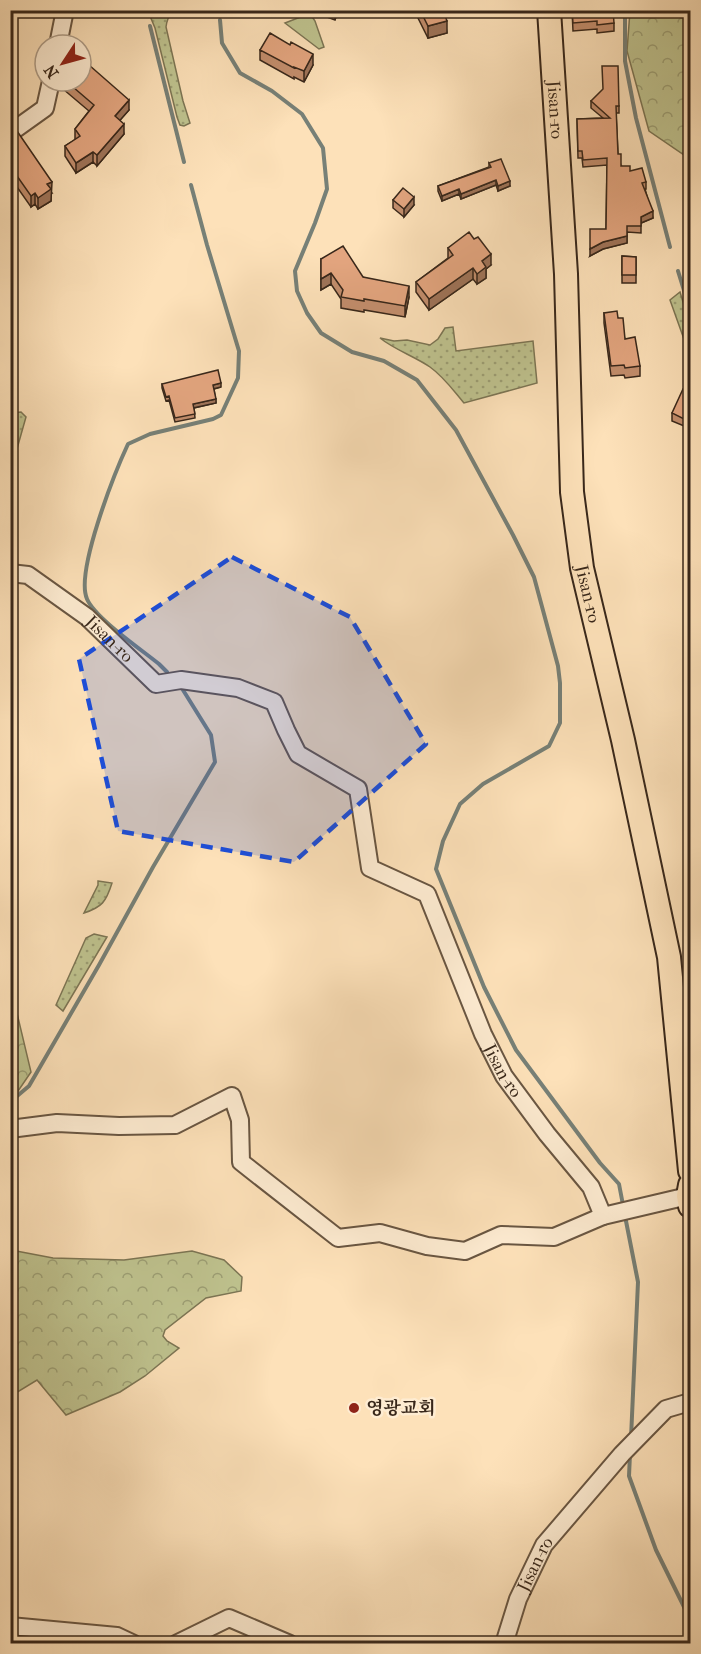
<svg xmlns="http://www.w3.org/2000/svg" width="701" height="1654" font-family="'IM FELL French Canon','Noto Serif KR',serif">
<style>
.grass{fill:url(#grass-dots);stroke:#7c7554;stroke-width:1.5}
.forest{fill:url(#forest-crowns);stroke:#7c7554;stroke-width:1.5}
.garden{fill:#bfc38f;stroke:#7c7554;stroke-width:1.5}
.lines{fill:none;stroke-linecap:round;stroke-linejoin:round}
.stream{stroke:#778077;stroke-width:4}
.minor-casing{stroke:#695642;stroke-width:20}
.major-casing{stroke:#38271a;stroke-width:26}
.minor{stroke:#feecd2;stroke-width:16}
.major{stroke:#fde1b9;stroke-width:22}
.wall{fill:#c38e6d;stroke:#38271a;stroke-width:1.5}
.shaded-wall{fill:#9f7459;stroke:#38271a;stroke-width:1.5}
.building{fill:#e3a57f;stroke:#38271a;stroke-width:1.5}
.marked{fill:#1d4ed8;fill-opacity:0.2;stroke:#1d4ed8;stroke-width:4.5;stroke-dasharray:12 8;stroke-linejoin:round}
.poi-dot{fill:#8f2418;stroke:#feecd2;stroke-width:2}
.labels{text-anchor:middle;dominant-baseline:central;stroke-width:5;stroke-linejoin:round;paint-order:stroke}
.street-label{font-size:18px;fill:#38271a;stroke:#feecd2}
.poi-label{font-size:18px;font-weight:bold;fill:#38271a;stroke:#feecd2;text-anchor:start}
</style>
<defs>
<pattern id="grass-dots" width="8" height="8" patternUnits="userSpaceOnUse" patternTransform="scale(1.5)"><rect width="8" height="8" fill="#bfc38f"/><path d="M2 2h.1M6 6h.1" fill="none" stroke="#9c9e74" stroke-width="1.8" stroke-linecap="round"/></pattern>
<pattern id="forest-crowns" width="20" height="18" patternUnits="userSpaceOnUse" patternTransform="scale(1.5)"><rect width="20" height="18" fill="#bfc38f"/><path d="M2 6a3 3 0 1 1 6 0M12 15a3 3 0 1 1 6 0" fill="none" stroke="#9c9e74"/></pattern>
</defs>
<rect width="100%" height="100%" fill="#fde1b9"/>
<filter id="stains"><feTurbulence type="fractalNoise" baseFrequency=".00333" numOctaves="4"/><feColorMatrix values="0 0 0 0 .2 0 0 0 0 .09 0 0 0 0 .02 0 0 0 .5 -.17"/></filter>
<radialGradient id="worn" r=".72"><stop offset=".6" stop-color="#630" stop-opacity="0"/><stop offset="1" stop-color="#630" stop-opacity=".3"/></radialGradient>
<path class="grass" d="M141,11H188C174,12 168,11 166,27L183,101L190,123L184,126L180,125L177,117L155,28L150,16Z
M680,292L690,325V356L670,300Z
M453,327L456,351L533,341L537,383L464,403C453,390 444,377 430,367C414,356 395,350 380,338L394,341L407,340L430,345L438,339L445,328Z
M21,412L26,417L11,470V413Z
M98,881L112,883C106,902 102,907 84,913L98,885Z
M94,934L107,937L63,1011L56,1005L86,938Z"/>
<path class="forest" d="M630,11H690V159L649,131L627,51Z
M11,988L31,1072L14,1097L11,1099Z
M11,1250L53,1258L124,1260L192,1251L224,1260L242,1277L241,1291L206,1298L165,1330L163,1336L167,1341L179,1348L145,1376L120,1392L66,1415L37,1380L11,1396Z"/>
<path class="garden" d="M311,15L315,21L324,47L319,49L285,23L303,16Z"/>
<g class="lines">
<path class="stream" d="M625,10V61L636,118L670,247
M220,20L222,43L240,73L272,91L302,114L323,148L327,189L315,223L295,271L297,291L307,313L321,333L352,352L384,361L417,380L456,430L513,535L534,577L558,666L560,683V723L549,746L483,784L460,804L443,841L436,869L484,987L516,1050L600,1163L619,1184L623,1205
M150,26L184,162
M678,271L690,310
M167,672L159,664C142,650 95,618 87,599C75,572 115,472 128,444L150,434L213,419L221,415L238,378L239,351L207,245L191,185
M10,1102L29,1086L99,965L153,867L215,762L211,735L183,690
M625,1216L638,1282L631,1438
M630,1454L629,1476L656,1550L690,1619"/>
<defs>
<g id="minor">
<path d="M58,45L65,10"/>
<path d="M10,133L45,108L51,81"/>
<path id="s1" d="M10,573L28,575L87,617L156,684L181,680L238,688L274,702L286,730L298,754L358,789L370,868L427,894L483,1034L504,1076L547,1134L591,1187L603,1216L688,1196"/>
<path d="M10,1129L57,1123L119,1126L175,1125L232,1096L240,1120L241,1162L338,1238L380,1233L427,1246L465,1251L501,1235L554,1237L603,1216"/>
<path d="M10,1626L117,1636L134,1644"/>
<path d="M176,1644L229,1618L290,1644"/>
<path id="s2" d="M504,1644L518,1599L544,1545L622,1454L666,1409L690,1402"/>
</g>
<g id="major">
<path id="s3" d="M549,10L566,274L572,492L582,568L623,740L669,957L690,1171"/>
<path d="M690,1185L688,1196L690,1206"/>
</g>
</defs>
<use href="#minor" class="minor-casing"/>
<use href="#major" class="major-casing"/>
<use href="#minor" class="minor"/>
<use href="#major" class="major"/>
</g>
<path class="wall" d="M319,10H338L335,20L319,14Z
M414,10H443L447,33L428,38Z
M572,10L614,23V31L597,33V29L573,31Z
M260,50L313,65L304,82L294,77V79L260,60Z
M63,81H81L129,110L120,120L124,134L97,166L93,162L76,173L65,156V146L75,140V129L89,111L63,89Z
M591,101L619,106V113H616L618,154L621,166L630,171L646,182V189H645L653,218L641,223V233L627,232V243L603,249L590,256L606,229L607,165L583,167L582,158H578L577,119L603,118L591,108Z
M10,136L52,193H51V201L38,209L35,204L31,207L10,177Z
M489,163L510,186L498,191L496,185L461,199L459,194L442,201L438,191V186L489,167Z
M393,200L414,205L404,217L393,208Z
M448,248L491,265L486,269V278L477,284L473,279L429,310L416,292V282L448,258Z
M622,256L636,257V283H622Z
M321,259L409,297L405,317L364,310V312L341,308V299L331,284L321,290Z
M604,313L618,318L625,339L640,366V376L625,378L624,375L611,376L604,323Z
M162,384L221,387L214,389L216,403L194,408L195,418L175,422L169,400L166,401L162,388Z
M690,392L684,426L672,421V413Z"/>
<path class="shaded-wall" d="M335,10H338L335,20Z
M447,21V33L428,38V26Z
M313,54V65L304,82V71Z
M129,100V110L115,126V116Z
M124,124V134L97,166V155Z
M93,152V162L76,173V163Z
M496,180V185L461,199V194Z
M510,181V186L498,191V186Z
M52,182L51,201L38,209V198L47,184Z
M459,189V194L442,201V196Z
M35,193V204L31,207V196Z
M414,197V205L404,217V209Z
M653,211V218L641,223V217Z
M627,236V243L603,249L590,256V249L603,242Z
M491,254V265L486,269V278L477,284V274L482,261Z
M473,268V279L429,310V299Z
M331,273V284L321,290V279Z
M409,286V297L405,317V306Z
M221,383V387L213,389V385Z
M216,399V403L193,408V404Z
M690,404V412L684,426V419Z"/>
<path class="building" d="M420,10H443L447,21L428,26Z
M572,10H613L614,23L597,25V21L573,23Z
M270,33L290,45L291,42L313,54L304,71L294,67V68L260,50Z
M81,58L129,100L115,116L124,124L97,155L93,152L76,163L65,146L80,136L75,129L94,105L66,81H81Z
M602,66H618L619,106H616L618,154H621V166H630V171L642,168L646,182L642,183L653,211L641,217V226H627V236L603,242L590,249V229H606L607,158L583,160L582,151H578L577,119L610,118L591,101L603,89Z
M17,131L52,182L47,184L51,189L38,198L35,193L31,196L10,166V136Z
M501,159L510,181L498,186L496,180L461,194L459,189L442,196L438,186L491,167L489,163Z
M403,188L414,197L404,209L393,200Z
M469,232L474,239L478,237L491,254L482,261L486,267L477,274L473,268L429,299L416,282L453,255L448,248Z
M343,246L363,277L409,286L405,306L364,299V301L341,297L343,290L331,273L321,279V259Z
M622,256L636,257V275H622Z
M617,311L618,318H623L625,339L635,337L640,366L625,368L624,365L611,366L604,313Z
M218,370L221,383L213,385L216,399L193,404L195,414L175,418L169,396L166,397L162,384Z
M683,389L690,392V404L684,419L672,413Z"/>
<path class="marked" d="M232,557L350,617L426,744L294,862L118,831L79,659Z"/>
<circle class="poi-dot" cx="354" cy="1408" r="6"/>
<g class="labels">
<g class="street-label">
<text stroke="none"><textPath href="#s3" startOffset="100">Jisan-ro</textPath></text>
<text stroke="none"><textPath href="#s3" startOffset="586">Jisan-ro</textPath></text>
<text stroke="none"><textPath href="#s1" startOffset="122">Jisan-ro</textPath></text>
<text stroke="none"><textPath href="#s1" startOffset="770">Jisan-ro</textPath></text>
<text stroke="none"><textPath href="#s2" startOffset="86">Jisan-ro</textPath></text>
</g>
<g class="poi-label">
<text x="366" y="1408">영광교회</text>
</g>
</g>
<rect width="701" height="1654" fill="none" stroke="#fde1b9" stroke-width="36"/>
<rect x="12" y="12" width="677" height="1630" fill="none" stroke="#38271a" stroke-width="3"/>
<rect x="18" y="18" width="665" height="1618" fill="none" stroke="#38271a" stroke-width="1.5"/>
<g transform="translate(63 63) rotate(234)"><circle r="28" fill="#feecd2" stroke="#af9d88" stroke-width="1.5"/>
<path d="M0-4.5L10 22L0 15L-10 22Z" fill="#8f2418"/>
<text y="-9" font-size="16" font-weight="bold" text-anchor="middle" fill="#38271a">N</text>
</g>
<rect width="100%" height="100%" filter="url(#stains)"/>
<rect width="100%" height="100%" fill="url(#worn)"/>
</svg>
